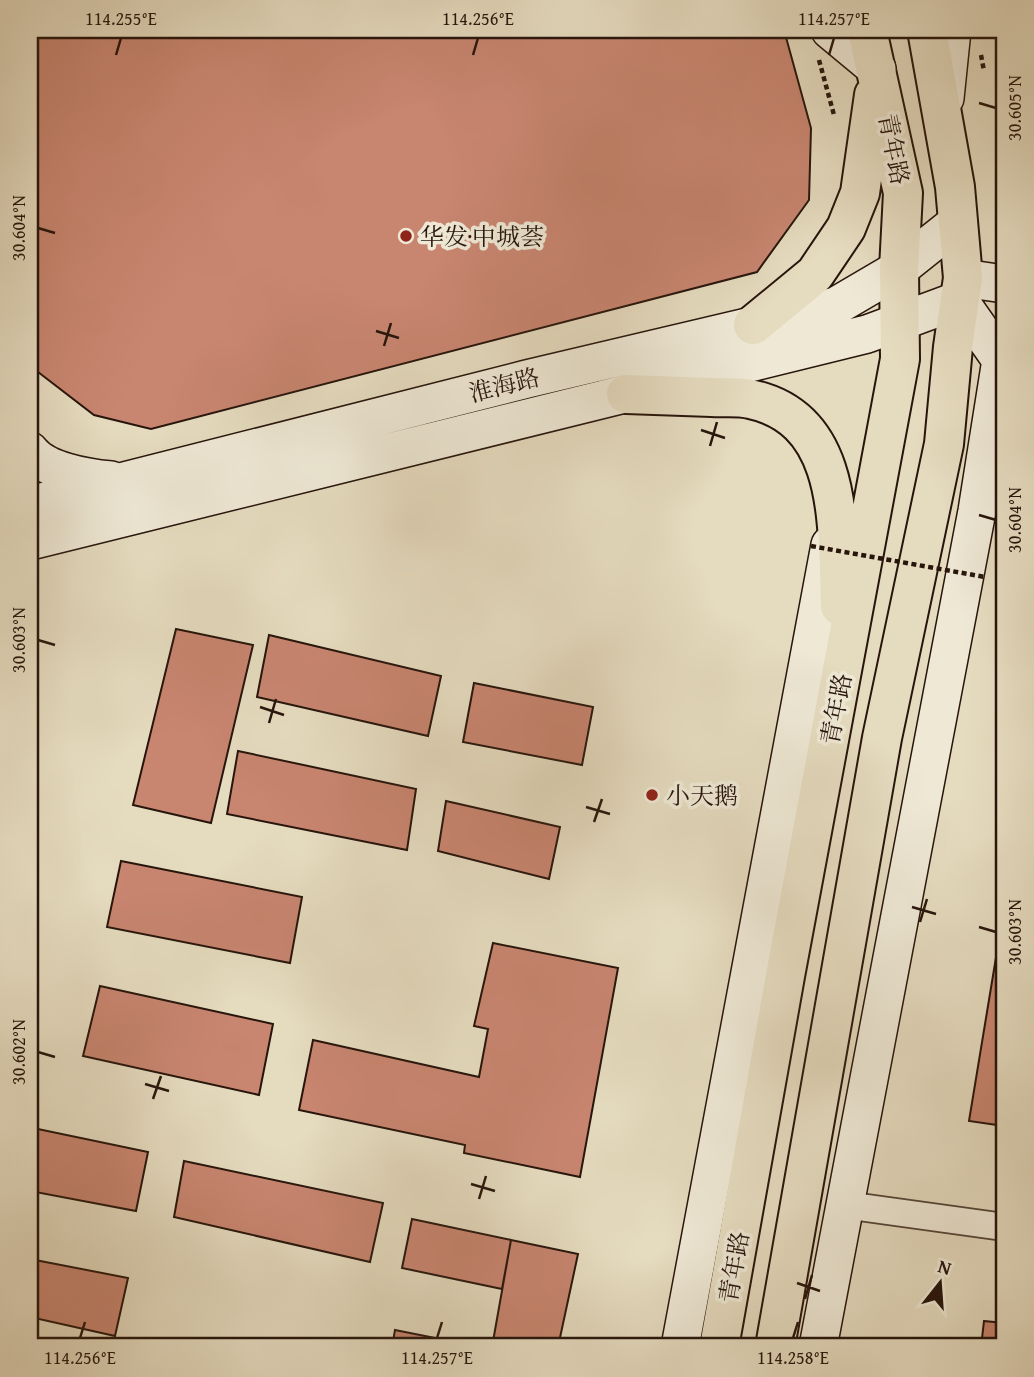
<svg xmlns="http://www.w3.org/2000/svg" width="1034" height="1377" font-family="'Gentium Book Plus','Noto Serif SC',serif">
<style>
.building{fill:#c88570;stroke:#27150c;stroke-width:2}
.lines{fill:none;stroke-linecap:round;stroke-linejoin:round}
.street-casing{stroke:#564639;stroke-width:30}
.secondary-casing{stroke:#27150c;stroke-width:40}
.primary-casing{stroke:#27150c;stroke-width:42}
.path{stroke:#27150c;stroke-width:4.5;stroke-dasharray:5 3.5;stroke-linecap:butt}
.street{stroke:#eee8d5;stroke-width:26}
.secondary{stroke:#eee8d5;stroke-width:37}
.primary{stroke:#e5dbbf;stroke-width:38}
.path-bridge{stroke:#27150c;stroke-width:4.5;stroke-dasharray:5 3.5;stroke-linecap:butt}
.ticks{fill:none;stroke:#27150c;stroke-width:2.5}
.poi-dot{fill:#8f2418;stroke:#eee8d5;stroke-width:2.5}
.labels{text-anchor:middle;dominant-baseline:central;stroke-width:7;stroke-linejoin:round;paint-order:stroke}
.street-label{font-size:24px;fill:#27150c;stroke:#eee8d5}
.poi-label{font-size:24px;fill:#27150c;stroke:#eee8d5;text-anchor:start}
.neatline{fill:none;stroke:#27150c;stroke-width:2.5}
.ticks-label{font-size:18px;text-anchor:middle;fill:#27150c}
</style>
<rect width="100%" height="100%" fill="#e5dbbf"/>
<filter id="stains"><feTurbulence type="fractalNoise" baseFrequency=".00286" numOctaves="4"/><feColorMatrix values="0 0 0 0 .2 0 0 0 0 .09 0 0 0 0 .02 0 0 0 .5 -.17"/></filter>
<radialGradient id="worn" r=".72"><stop offset=".6" stop-color="#630" stop-opacity="0"/><stop offset="1" stop-color="#630" stop-opacity=".3"/></radialGradient>
<path class="building" d="M30,30H784L811,128L809,200L757,272L151,429L94,415L38,372L30,336Z
M176,629L253,645L211,823L133,805Z
M269,635L441,676L428,736L257,697Z
M474,683L593,707L582,765L463,742Z
M238,751L416,789L407,850L227,814Z
M446,801L560,827L549,879L438,851Z
M121,861L302,897L290,963L107,927Z
M1004,909V1126L969,1121Z
M493,943L618,968L580,1177L464,1153L465,1145L299,1110L313,1040L479,1077L488,1029L474,1026Z
M100,986L273,1024L259,1095L83,1056Z
M33,1128L148,1152L136,1211L30,1191V1141Z
M184,1161L383,1203L370,1262L174,1217Z
M412,1219L511,1240L502,1289L402,1268Z
M511,1240L578,1254L558,1347H492Z
M30,1259L128,1278L115,1336L30,1317Z
M984,1321L1004,1323V1347H981Z
M395,1330L480,1347H392Z"/>
<g class="lines">
<defs>
<path id="street" d="M845,1205L1004,1227"/>
<path id="secondary" d="M830,30L877,69
M945,98L952,30
M963,278L1004,284
M30,451C45,471 87,478 111,480
M30,505L527,379L836,306L899,269L958,222
M30,541L867,334L959,300L1001,360L977,511L818,1347
M680,1347L830,545"/>
<path id="primary" d="M753,325L815,274L846,228L860,193L874,95
M626,394C654,395 683,396 712,397C724,398 738,396 750,399C846,419 837,529 840,606
M719,1347L785,976L900,359L899,269L903,193L867,30
M775,1347L882,738L944,444L953,347L963,278L955,187L927,30"/>
</defs>
<use href="#street" class="street-casing"/>
<use href="#secondary" class="secondary-casing"/>
<use href="#primary" class="primary-casing"/>
<path class="path" d="M1000,30L1004,56
M981,55L984,71
M819,60L834,115"/>
<use href="#street" class="street"/>
<use href="#secondary" class="secondary"/>
<use href="#primary" class="primary"/>
<path class="path-bridge" d="M811,546L985,577"/>
</g>
<path class="ticks" d="M116,55L121,38M473,55L478,38M829,55L834,38M979,103L996,108M38,228L55,233M376,331L399,338M384,346L391,323M701,430L725,438M710,446L717,422M979,515L996,520M38,640L55,645M260,707L284,715M269,723L276,699M586,807L610,814M594,822L602,799M912,907L936,914M920,922L927,899M979,927L996,932M38,1052L55,1057M145,1084L169,1091M153,1099L161,1076M471,1184L495,1191M479,1199L486,1176M797,1283L820,1291M805,1299L812,1275M80,1338L85,1322M437,1338L442,1322M793,1338L798,1322"/>
<g class="poi-dot">
<circle cx="406" cy="236" r="7"/>
<circle cx="652" cy="795" r="7"/>
</g>
<g class="labels">
<g class="street-label">
<text transform="translate(894 149) rotate(79)">青年路</text>
<text transform="translate(504 385) rotate(-14)">淮海路</text>
<text transform="translate(836 709) rotate(-79)">青年路</text>
<text transform="translate(734 1267) rotate(-80)">青年路</text>
</g>
<g class="poi-label">
<text x="420" y="236">华发·中城荟</text>
<text x="666" y="795">小天鹅</text>
</g>
</g>
<rect width="1034" height="1377" fill="none" stroke="#e5dbbf" stroke-width="77"/>
<g transform="translate(940 1283) rotate(17)" stroke="#eee8d5" stroke-width="5" paint-order="stroke">
<path d="M0-5L12 26L0 18L-12 26Z" fill="#27150c"/>
<text y="-10" font-size="19" font-weight="bold" text-anchor="middle" fill="#27150c">N</text>
</g>
<rect x="38" y="38" width="958" height="1300" class="neatline"/>
<g class="ticks-label">
<text x="121" y="25">114.255°E</text>
<text x="478" y="25">114.256°E</text>
<text x="834" y="25">114.257°E</text>
<text transform="translate(1015 108) rotate(-90)" y="6">30.605°N</text>
<text transform="translate(19 228) rotate(-90)" y="6">30.604°N</text>
<text transform="translate(1015 520) rotate(-90)" y="6">30.604°N</text>
<text transform="translate(19 640) rotate(-90)" y="6">30.603°N</text>
<text transform="translate(1015 932) rotate(-90)" y="6">30.603°N</text>
<text transform="translate(19 1052) rotate(-90)" y="6">30.602°N</text>
<text x="80" y="1364">114.256°E</text>
<text x="437" y="1364">114.257°E</text>
<text x="793" y="1364">114.258°E</text>
</g>
<rect width="100%" height="100%" filter="url(#stains)"/>
<rect width="100%" height="100%" fill="url(#worn)"/>
</svg>
